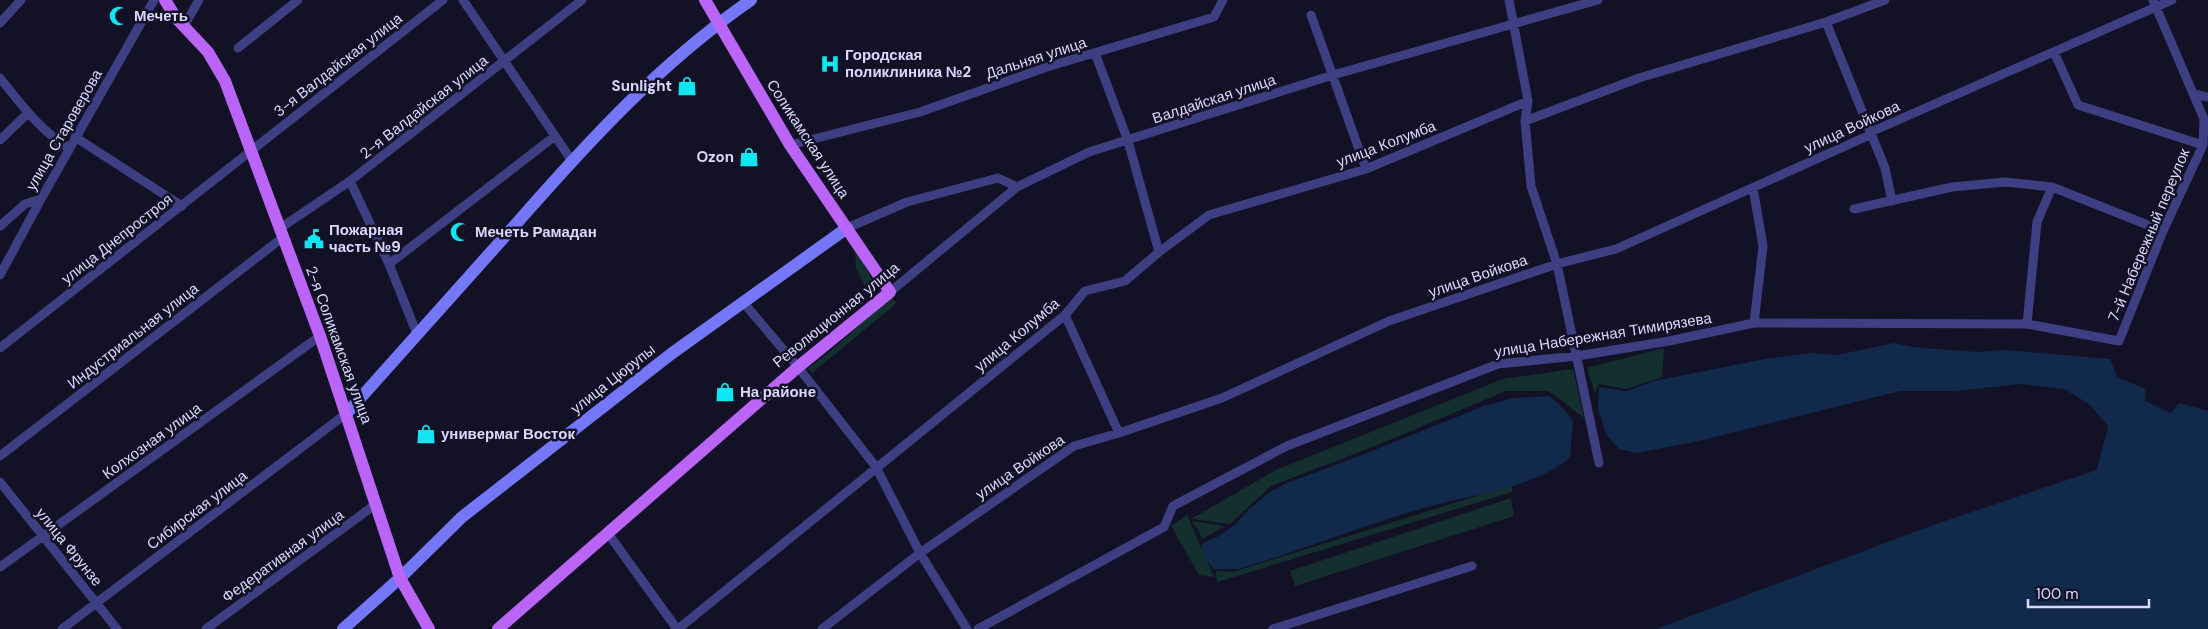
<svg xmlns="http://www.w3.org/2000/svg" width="2208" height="629" font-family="'DM Sans',sans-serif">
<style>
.green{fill:#14302e}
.water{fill:#11294a}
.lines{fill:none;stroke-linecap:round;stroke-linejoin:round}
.street{stroke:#3e3f82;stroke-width:9}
.secondary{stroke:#7477f8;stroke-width:12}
.primary{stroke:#ba65f7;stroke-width:12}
.labels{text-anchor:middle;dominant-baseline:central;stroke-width:5;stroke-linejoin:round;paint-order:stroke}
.poi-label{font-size:15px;font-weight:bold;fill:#dbd8fd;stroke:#131126;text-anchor:start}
.street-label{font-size:15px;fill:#dbd8fd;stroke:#131126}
</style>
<rect width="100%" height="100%" fill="#131126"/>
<path class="green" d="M855,247L875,286L864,296L865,286L856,268Z
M891,297L897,303L812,373L808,368L825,356Z
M1664,348L1662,377L1626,389L1599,384L1595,394L1587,368Z
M1573,369L1584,418L1549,391H1506L1375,446L1271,486L1230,524L1191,519L1276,470L1503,379Z
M1512,485V492L1217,582L1216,571L1233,572Z
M1511,498L1514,516L1295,586L1290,571Z
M1187,515L1214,577L1199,575L1171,526Z
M1191,521L1225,526L1202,539L1198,529Z"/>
<path class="water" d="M1894,343L1914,347L1977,352L2006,350L2110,359L2117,377L2146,389L2145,401L2171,413L2179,403L2208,411V629H1656L1933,525L2097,470L2108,426L2089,404L2064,389L2020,384L1957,391H1900L1699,441L1637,453L1619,449L1606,434L1598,409L1599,387L1627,391L1654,381L1765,359L1810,353L1837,355Z
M1549,396L1563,408L1573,421L1570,458C1529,490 1472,494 1424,508C1361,526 1301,551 1239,569H1213L1204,556L1201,544L1217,537L1236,524L1250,508L1270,492L1287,483L1362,455L1484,406L1514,398Z"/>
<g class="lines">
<path class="street" d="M463,0L572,161
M1509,0L1528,101L1525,121L1531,186L1557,264L1599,463
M1311,15L1366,169
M1826,22L1885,168L1892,201
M0,23L21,0
M184,26L199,0
M238,48L298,0
M2054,52L2078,105L2203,145
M1095,53L1128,141L1159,252
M0,78C21,104 40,131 69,148
M2194,94L2208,97
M1525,121L1639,78L1826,22L1885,0
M75,137L182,206
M0,140L28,113
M790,145L920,112L1047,67L1214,17L1223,0
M350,181L389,264L417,334
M1753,188L1763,246L1754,323
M1854,209L1952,187L2005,182L2052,187L2163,231
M0,226L25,204L41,199
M847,228L907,202L998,178L1017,187L1089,152L1333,75L1598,0
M279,229L350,181L582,0
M389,264L555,136
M0,275L41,199L154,0
M890,292L1017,187
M743,302L798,367L876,467L920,553L967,629
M1065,315L1119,433
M2027,324L2037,222L2052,187
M0,348L443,0
M0,456L282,238
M0,482L117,629
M607,532L677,629
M0,567L320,336
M62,629L347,413
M206,629L376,504
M678,629L1065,315L1085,291L1125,281L1159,252L1209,215L1366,169L1528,101
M822,629L920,553L1074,446L1119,433L1222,398L1389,321L1557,264L1616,249L1872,134L1873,131L2172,0
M978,629L1164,527L1173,506L1287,446L1498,364L1577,356L1669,341L1754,323L2027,324L2119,341L2163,231L2203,145L2204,119L2153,0
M1273,629L1472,566"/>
<path class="secondary" d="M347,413C403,350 459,287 516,224C588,142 660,63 751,0
M343,629L400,578L462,517L671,354L847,228"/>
<path class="primary" d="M165,0L176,18L208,52L225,81L320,336L400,578L429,629
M498,629L798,367L890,292L790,145L705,0"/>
</g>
<defs>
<symbol id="mosque-bare" viewBox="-9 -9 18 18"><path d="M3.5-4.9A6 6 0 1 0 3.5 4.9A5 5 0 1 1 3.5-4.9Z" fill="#0fe6f2" stroke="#131126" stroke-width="2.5" paint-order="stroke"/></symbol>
<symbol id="hospital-bare" viewBox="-9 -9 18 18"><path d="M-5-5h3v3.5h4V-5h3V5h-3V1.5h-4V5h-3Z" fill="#0fe6f2" stroke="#131126" stroke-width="2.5" paint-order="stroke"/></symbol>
<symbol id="shop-bare" viewBox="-9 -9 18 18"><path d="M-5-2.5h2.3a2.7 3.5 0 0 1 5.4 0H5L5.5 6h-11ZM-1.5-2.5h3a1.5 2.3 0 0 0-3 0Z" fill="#0fe6f2" stroke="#131126" stroke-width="2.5" paint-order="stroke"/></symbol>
<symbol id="civic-bare" viewBox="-9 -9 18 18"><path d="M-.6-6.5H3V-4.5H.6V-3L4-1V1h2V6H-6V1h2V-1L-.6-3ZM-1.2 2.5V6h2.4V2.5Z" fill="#0fe6f2" stroke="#131126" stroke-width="2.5" paint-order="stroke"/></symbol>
</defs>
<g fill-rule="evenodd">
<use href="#mosque-bare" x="105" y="2" width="28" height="28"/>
<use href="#hospital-bare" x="816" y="50" width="28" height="28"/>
<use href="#shop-bare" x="673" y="72" width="28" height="28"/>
<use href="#shop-bare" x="735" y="143" width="28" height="28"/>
<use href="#mosque-bare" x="446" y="218" width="28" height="28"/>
<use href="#civic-bare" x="300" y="225" width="28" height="28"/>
<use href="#shop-bare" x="711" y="378" width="28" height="28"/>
<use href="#shop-bare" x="412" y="420" width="28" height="28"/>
</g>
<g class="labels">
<g class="poi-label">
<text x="134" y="16">Мечеть</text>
<text x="845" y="55">Городская<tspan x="845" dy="17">поликлиника №2</tspan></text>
<text x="672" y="86" text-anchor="end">Sunlight</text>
<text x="734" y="157" text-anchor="end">Ozon</text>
<text x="329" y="230">Пожарная<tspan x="329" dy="17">часть №9</tspan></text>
<text x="475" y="232">Мечеть Рамадан</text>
<text x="740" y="392">На районе</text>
<text x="441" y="434">универмаг Восток</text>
</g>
<g class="street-label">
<text transform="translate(1036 58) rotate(-18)">Дальняя улица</text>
<text transform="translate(338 65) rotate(-38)">3-я Валдайская улица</text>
<text transform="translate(1214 99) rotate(-18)">Валдайская улица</text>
<text transform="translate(424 107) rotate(-38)">2-я Валдайская улица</text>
<text transform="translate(1852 127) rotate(-25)">улица Войкова</text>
<text transform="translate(64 130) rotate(-60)">улица Староверова</text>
<text transform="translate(808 139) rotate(57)">Соликамская улица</text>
<text transform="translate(1386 144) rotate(-21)">улица Колумба</text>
<text transform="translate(2149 235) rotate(-67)">7-й Набережный переулок</text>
<text transform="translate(117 239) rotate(-38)">улица Днепростроя</text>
<text transform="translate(1478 276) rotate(-19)">улица Войкова</text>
<text transform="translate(836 315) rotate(-39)">Революционная улица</text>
<text transform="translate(1017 335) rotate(-40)">улица Колумба</text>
<text transform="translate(1603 335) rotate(-9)">улица Набережная Тимирязева</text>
<text transform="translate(133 336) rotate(-38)">Индустриальная улица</text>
<text transform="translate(339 345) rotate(70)">2-я Соликамская улица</text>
<text transform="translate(613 379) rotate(-38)">улица Цюрупы</text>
<text transform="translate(152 441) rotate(-36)">Колхозная улица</text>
<text transform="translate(1020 467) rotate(-34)">улица Войкова</text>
<text transform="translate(197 510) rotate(-37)">Сибирская улица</text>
<text transform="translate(69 547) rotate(51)">улица Фрунзе</text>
<text transform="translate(283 556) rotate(-36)">Федеративная улица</text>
</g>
</g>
<path d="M2028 599v8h121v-8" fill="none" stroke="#dbd8fd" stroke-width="2.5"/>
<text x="2036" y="599" font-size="15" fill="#dbd8fd" stroke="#131126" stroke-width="4" paint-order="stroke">100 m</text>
</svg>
